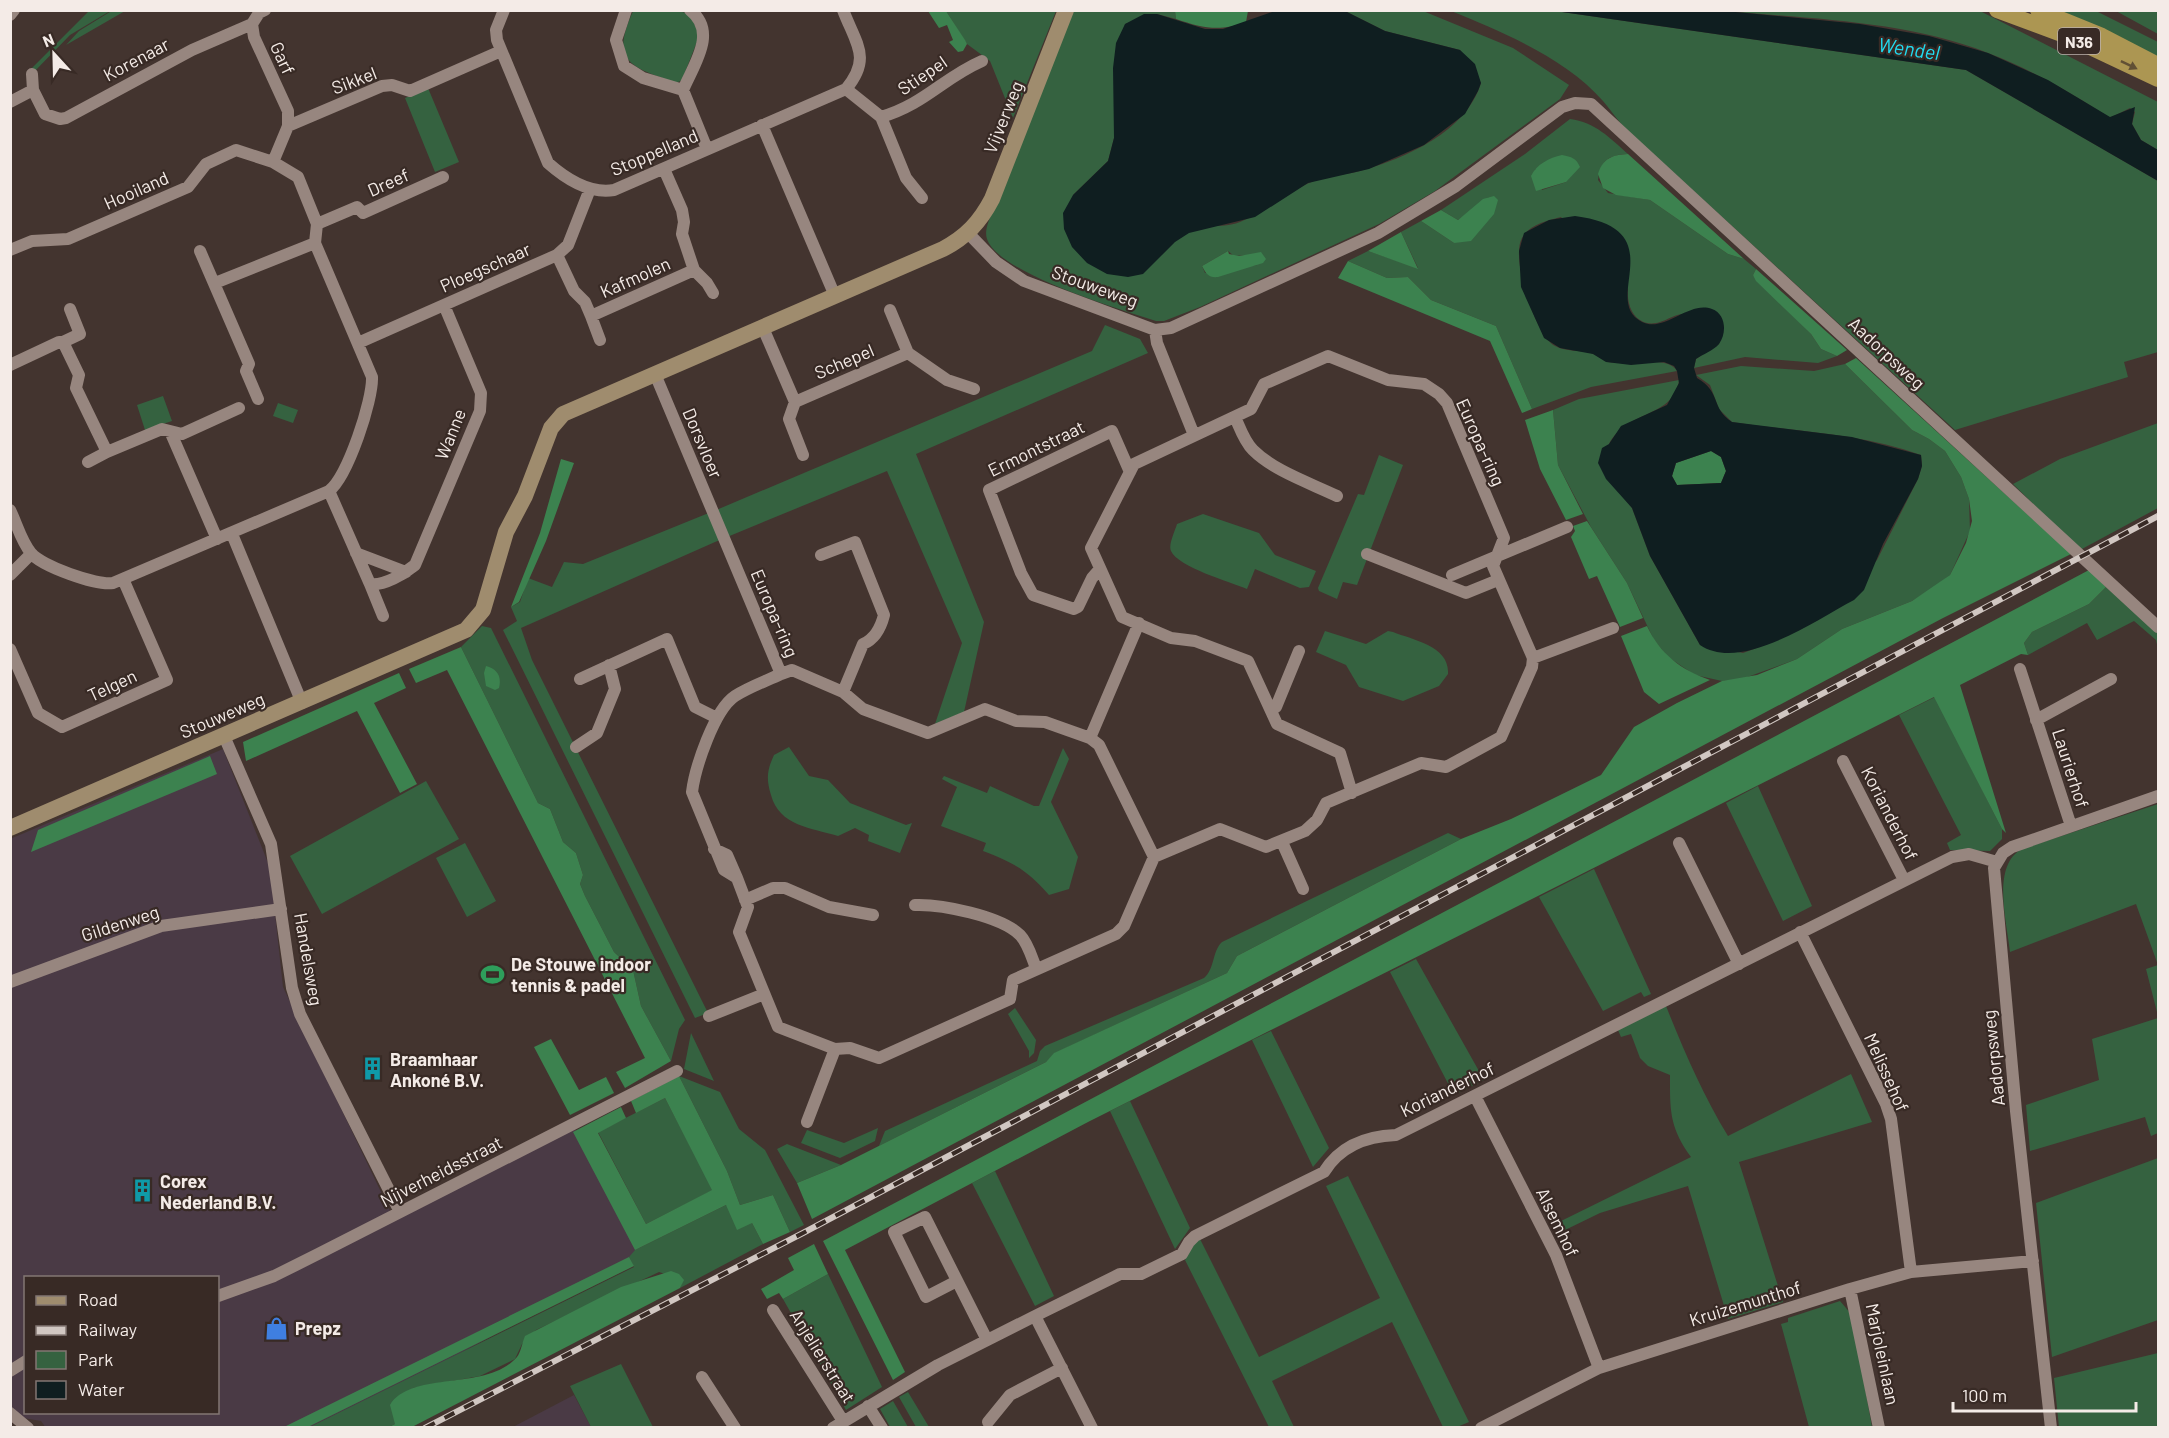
<svg xmlns="http://www.w3.org/2000/svg" width="2169" height="1438" font-family="Barlow,sans-serif">
<style>
.industrial{fill:#4a3a45;fill-rule:evenodd}
.green{fill:#356240;fill-rule:evenodd}
.forest{fill:#3c824f}
.water{fill:#0f1e20;fill-rule:evenodd}
.lines{fill:none;stroke-linecap:round;stroke-linejoin:round}
.minor{stroke:#97867f;stroke-width:12}
.secondary{stroke:#9f8c6e;stroke-width:16}
.trunk{stroke:#ac9652;stroke-width:16}
.rail-casing{stroke:#d1c7c2;stroke-width:6}
.rail{stroke:#382a25;stroke-width:4;stroke-dasharray:11;stroke-linecap:butt}
.oneway{fill:#615035}
.labels{text-anchor:middle;dominant-baseline:central;stroke-width:4.5;stroke-linejoin:round;paint-order:stroke}
.shield{fill:#382a25;stroke:#bcb1ad;stroke-width:1.5}
.shield-label{font-size:16px;font-weight:bold;fill:#f4ebe7}
.street-label{font-size:18px;fill:#f4ebe7;stroke:#382a25}
.poi-label{font-size:18px;font-weight:bold;fill:#f4ebe7;stroke:#382a25;text-anchor:start}
.water-label{font-size:20px;font-style:italic;fill:#21dbf1;stroke:#382a25}
</style>
<rect width="100%" height="100%" fill="#43342f"/>
<path class="industrial" d="M223,749L270,868L283,987L391,1213L572,1123L643,1254L324,1427L46,1428L41,1421L11,1416L10,839ZM26,1278H218V1412H26Z
M574,1395L591,1427L511,1428Z"/>
<path class="green" d="M113,10L125,11L66,45L79,31Z
M1092,10L1175,11L1176,19L1157,14L1125,24L1114,138L1108,161L1073,195L1142,274C1159,256 1178,232 1204,227C1215,225 1229,227 1240,222C1268,210 1291,188 1320,179C1333,174 1347,175 1360,171C1406,158 1466,132 1481,83L1460,50L1385,31L1345,11H1423L1513,48L1569,85L1560,99L1435,191L1379,224L1200,307L1164,321H1156C1121,310 998,273 987,239C984,231 989,221 992,212L1071,11ZM1228,251L1234,256L1247,255L1257,265L1205,273L1202,266Z
M89,11H110L70,35L32,74L29,71Z
M633,11H679L689,14L700,34L682,80C675,85 668,80 660,77C619,63 616,50 633,11Z
M946,11H1056L1013,118L990,61L967,44Z
M1451,11H1555L1966,70L2158,181V352L2124,362L2128,377L1955,430L1626,129C1617,120 1611,110 1603,101C1567,59 1501,31 1451,11Z
M1725,11H1980L2158,102V150L2141,140L2132,124L2135,112L2130,108L2110,118C2072,93 2030,69 1988,53C1907,21 1812,19 1725,11Z
M2062,11H2096L2158,42V59Z
M2116,11H2158V34Z
M428,88L459,162L435,172L405,98Z
M1570,119C1595,122 1610,138 1628,154C1608,155 1601,160 1598,180L1608,193L1650,200L1728,254L1744,259L1756,269L1753,275L1811,334L1821,349L1837,356L1818,363L1745,357L1694,368L1696,359L1719,344L1724,326C1712,322 1695,314 1683,314C1676,314 1667,320 1660,322C1638,329 1626,309 1628,289L1561,217C1547,221 1530,224 1522,238C1510,258 1536,336 1555,346C1567,352 1580,350 1591,353C1597,355 1602,360 1608,362C1625,365 1668,355 1677,371L1591,387L1532,409L1496,326L1431,300L1408,277L1387,278L1348,261L1368,251L1418,268L1401,232L1421,221L1454,243L1489,197L1458,220L1441,210L1525,154ZM1535,169L1566,182L1542,190Z
M1105,325L1140,339L1148,353L916,454L984,622L964,712L935,724L962,643L887,471L715,542L521,628L532,660L708,1013L695,1018L503,630L517,621L511,607L520,602L528,578L552,587L564,562L583,564L721,508L1092,351Z
M1845,364L1912,430L1929,439L1945,451L1961,477L1969,499L1970,531L1950,575L1936,586L1912,601L1842,629L1797,659L1739,680L1722,681L1695,675L1668,657L1654,640L1627,583L1591,527L1558,465L1553,410L1579,399L1679,380C1674,418 1628,409 1609,444L1621,494L1632,508L1650,556L1700,645L1743,653L1770,643L1818,620L1877,560L1918,479L1922,466L1921,455C1860,433 1796,432 1732,422L1719,409L1710,385L1696,375L1741,366L1814,371Z
M163,396L172,421L145,430L137,405Z
M278,403L298,410L293,423L273,416Z
M2158,423V508L2080,550L2013,484L2060,459Z
M1379,455L1403,465L1357,585L1343,582L1337,599L1319,591L1318,588L1358,494L1364,495Z
M1203,514L1259,533L1275,555L1316,571L1309,587L1300,588L1255,569L1247,589C1230,582 1178,567 1171,551C1168,545 1175,531 1177,524Z
M2106,587L2158,632V649L2156,640L2134,621L2097,640L2087,623L2028,655L2024,643L2032,632L2089,604Z
M482,626L491,628L685,1020L679,1029L671,1061L641,1006L633,970L614,952L585,896L580,884L583,875L576,853L563,842L550,809L538,803L461,647Z
M1325,631L1366,644L1388,631L1393,632C1413,640 1450,646 1448,674L1439,686L1403,701L1359,687L1346,665L1316,652Z
M1935,697L2002,829V839L1990,851L1950,850L1947,843L1961,835L1899,715Z
M789,747L809,776L828,780L850,803L906,825L912,823L900,853L868,841L869,835L855,828L838,836C812,828 779,826 771,795C766,779 767,770 774,755Z
M1063,748L1069,759L1051,802L1078,857L1069,889L1049,895C1027,870 1014,863 983,851L986,843L941,826L957,787L942,779L944,776L987,793L990,786L1034,806H1039Z
M426,781L459,839L322,914L290,856Z
M1758,786L1812,906L1783,921L1726,803Z
M2158,804V1016L2146,969L2158,965L2136,904L2010,952C2007,923 1991,865 2022,849Z
M1448,833L1461,839L1237,956L1227,973L1055,1053L1046,1062L879,1146L885,1131L1037,1061L1040,1051L1045,1046L1204,978C1215,969 1212,951 1222,942Z
M465,843L496,901L467,917L436,858Z
M1594,869L1651,994L1644,997L1641,992L1603,1011L1539,897Z
M1416,959L1484,1080L1454,1095L1390,972Z
M1666,1006C1684,1051 1703,1095 1728,1136L1851,1074L1872,1122L1739,1162L1783,1302L1728,1319L1688,1186L1600,1213L1563,1231L1559,1222L1691,1157C1669,1127 1670,1109 1670,1075L1648,1066L1640,1058L1631,1034L1621,1037L1618,1030Z
M1015,1008L1036,1040L1034,1053L1029,1058V1051L1008,1014Z
M2158,1018V1133L2151,1136L2145,1117L2030,1151L2026,1105L2099,1080L2092,1039Z
M1271,1031L1329,1148L1313,1167L1252,1040Z
M691,1033L714,1081L684,1069Z
M679,1076L720,1092L739,1129L765,1150L804,1225L790,1232L773,1195L740,1205L727,1171Z
M665,1098L713,1190L646,1224L598,1132Z
M1130,1101L1190,1228L1175,1249L1110,1111Z
M878,1128L875,1141L840,1158L801,1143L807,1130L844,1143Z
M787,1144L841,1165L797,1183L777,1149Z
M2158,1158V1320L2052,1357L2036,1203Z
M995,1171L1054,1296L1035,1306L972,1183Z
M1348,1176L1469,1422L1457,1427H1443L1392,1322L1272,1381L1294,1427H1269L1185,1260L1195,1241L1200,1239L1259,1357L1380,1298L1326,1186Z
M726,1205L752,1223L763,1244L680,1288L683,1280L659,1272L536,1330L522,1344L515,1359L480,1376L413,1388L395,1424L389,1427L308,1428L634,1267L629,1257L635,1250Z
M828,1274L882,1387L846,1410L783,1299Z
M1840,1301L1852,1315L1872,1427H1809L1781,1324L1788,1322V1318Z
M2158,1353V1427H2059L2054,1378Z
M621,1364L653,1427H591L570,1386Z
M908,1392L929,1427H916L899,1397Z
M893,1401L908,1427H890L880,1409Z"/>
<path class="forest" d="M928,11H946L965,40L967,44L963,51L958,52L949,42L953,40L947,25L939,28Z
M1175,11H1248L1246,22C1220,32 1202,28 1176,19Z
M1628,154L1744,259L1728,254L1650,200L1616,195L1603,188L1598,174C1603,158 1612,155 1628,154Z
M1562,155C1572,157 1576,158 1580,167L1566,182L1536,191L1531,176C1537,164 1549,158 1562,155Z
M1494,196L1498,200L1494,214L1471,241L1454,243L1421,221L1441,210L1458,220L1483,199Z
M1401,232L1418,269L1368,251Z
M1228,251L1229,254L1239,256L1261,252L1266,259L1263,263L1218,277C1209,278 1206,274 1202,266Z
M1348,261L1387,278L1408,277L1431,300L1496,326L1532,409L1522,413L1490,341L1338,278Z
M1756,269L1847,350L1837,356L1821,349L1811,334L1756,281L1753,275Z
M1856,358L2071,554L1943,618L812,1219L797,1183L841,1165L1046,1062L1054,1053L1227,973L1237,956L1461,839L1511,819L1601,775L1634,727L1677,703L1722,681L1757,675L1797,659L1842,629L1912,601L1950,575L1966,543L1972,521L1969,499L1961,477L1945,451L1929,439L1912,430L1845,364Z
M1553,410L1558,465L1583,514L1566,520L1540,469L1525,420Z
M1711,451L1721,457L1726,471L1721,483L1677,485L1672,476L1676,463Z
M561,459L574,463L546,541L519,602L511,607L540,533Z
M1587,521L1627,583L1643,618L1620,627L1597,576L1589,579L1571,537L1575,531L1573,526Z
M2089,570L2106,587L2089,604L2032,632L2024,643L2028,655L2021,654L1960,685L2006,833L2002,829L1934,697L1088,1122L845,1250L905,1372L893,1380L823,1241Z
M1647,626C1660,654 1681,670 1710,680L1659,704L1644,692L1621,636Z
M461,647L538,803L550,809L563,842L576,853L583,875L580,884L585,896L614,952L633,970L641,1006L671,1061L625,1088L616,1072L645,1058L447,670L416,683L409,669Z
M486,666C497,669 502,676 499,688L495,690L486,686L484,673Z
M399,673L406,688L374,703L417,784L400,793L357,711L246,761L243,742Z
M210,756L217,774L31,852L38,830Z
M551,1039L579,1090L606,1077L614,1093L570,1115L534,1047Z
M679,1076L727,1171L740,1205L773,1195L790,1232L763,1244L752,1223L737,1230L726,1205L635,1250L573,1132L621,1107L626,1118L598,1133L646,1224L712,1190L665,1098L636,1113L631,1101Z
M814,1244L828,1274L783,1299L779,1293L767,1299L761,1289L794,1270L788,1258Z
M629,1257L634,1266L308,1427H284Z
M671,1271L679,1274L684,1280L680,1288L412,1427H389L395,1424L390,1405C412,1370 487,1392 517,1357C521,1352 522,1343 525,1336L621,1287Z"/>
<path class="water" d="M1275,11H1345L1385,31L1460,50L1475,64L1481,83L1478,91L1465,114L1424,145L1369,169L1308,183L1255,217L1189,233L1175,242L1143,274L1128,277L1107,274L1087,263L1072,247L1064,229L1063,213L1073,195L1108,161L1114,138L1113,68L1116,43L1125,24L1144,14H1157L1205,29H1223Z
M1555,11H1725L1860,24L1929,36L1988,53L2048,80L2110,117L2135,107L2132,124L2141,140L2158,150V181L1966,70Z
M1575,216C1676,229 1599,301 1642,322C1665,333 1689,300 1712,309C1726,314 1727,333 1719,344C1713,351 1703,354 1696,359L1694,368L1697,378C1722,393 1710,407 1732,422L1852,437L1921,455L1922,466L1918,479L1883,544L1864,590L1854,600C1816,620 1741,673 1700,645L1650,556L1632,508L1606,479L1598,463L1602,448L1609,444L1621,426L1667,405L1679,383L1677,371L1674,366L1664,362L1631,365L1606,362L1593,354L1560,348L1544,338L1521,287L1519,251L1524,233L1549,220ZM1711,451L1721,457L1726,471L1721,483L1677,485L1672,476L1676,463Z"/>
<g class="lines">
<path class="minor" d="M265,10L259,13L252,24L254,37L288,111V126
M504,10L496,30L497,40L548,163C566,179 590,194 614,190L846,89C872,58 856,44 843,10
M626,10L616,40L624,66L643,78L683,90L707,149
M10,15L14,10
M32,74L33,90L45,114L60,119L66,118L192,50L252,24
M846,89L881,117L906,178L922,198
M683,90C694,64 718,32 690,10
M10,102L33,90
M881,117C925,104 943,78 982,61
M762,125L835,296
M273,162L288,126L382,86L392,85L410,91L501,51
M317,224L357,207L363,213L443,177
M968,233L996,262L1024,281L1155,330L1171,328L1378,233L1456,186L1562,107L1575,103L1591,104L2158,627
M10,250L32,241L68,239L188,187L206,164L236,150L273,162L298,177L317,224L315,243L372,377C373,400 348,476 329,491L113,583C97,586 41,566 31,553C21,541 17,524 10,510
M200,251L249,364L246,371L258,399
M557,255L574,291L585,302L591,316L694,270L682,234L684,222L682,210L664,169
M694,270L707,283L713,293
M215,283L315,243
M890,310L908,353
M591,316L600,340
M763,328L795,402L789,419L803,455
M1155,330L1157,343L1194,435
M63,342L80,334L70,309
M358,343L557,255L568,245L590,189
M10,365L59,342H63L79,375L76,388L107,452L162,429L182,434L239,408
M655,374L781,674C766,681 749,687 735,696C714,710 695,768 692,792L724,870L737,878L748,907L739,932L778,1027L835,1049L850,1048L879,1058L1010,999L1013,980L1116,934L1124,926L1154,857L1220,829L1266,847L1305,831L1317,820L1326,803L1421,763L1446,767L1501,737L1532,667L1533,658L1493,566L1504,538L1447,403L1439,394L1424,384L1388,380L1328,356L1264,384L1251,409L1134,464L1091,548L1122,617L1171,638L1195,641L1248,661L1277,724L1340,753L1352,793
M795,402L908,353L947,380L974,389
M1235,417C1240,428 1244,441 1253,450C1274,471 1310,483 1337,496
M170,431L217,539
M88,462L107,452
M329,491L370,584C384,586 404,574 415,565L480,411L481,393L444,305
M232,534L302,703
M356,553L406,572
M1367,554L1466,593L1498,580
M821,555L855,542L884,615C881,627 875,639 863,644L843,692
M1099,570L1092,578L1078,607L1074,609L1033,595L1021,573L989,490L1112,431L1130,472
M10,575L31,554
M1452,575L1567,527
M370,584L383,616
M1139,623L1090,738L1099,745L1154,857
M10,649L38,713L62,727L167,680L123,579
M1533,658L1613,628
M2020,669L2071,826
M781,674L792,670L843,692L863,709L928,733L985,709L1016,721L1045,722L1090,738
M580,679L667,639L695,707L717,718
M1271,709L1276,707L1299,651
M2036,720L2111,679
M224,736L271,844L292,988L300,1014L400,1212
M576,747L597,733L615,689L609,665
M1843,761L1904,880
M1282,842L1303,889
M1679,843L1739,964
M714,849L727,855L737,878
M745,900L773,888H785L829,907L873,915
M915,905C941,904 1001,916 1020,935C1028,943 1032,958 1036,968
M1800,932L1886,1104L1891,1119L1911,1272
M10,982L161,926L281,909
M709,1016L764,994
M1475,1096L1556,1255L1599,1368
M807,1122L835,1049
M957,1281L926,1297L894,1232L925,1217L987,1340
M1850,1289L1879,1428
M218,1296L274,1276L318,1254L677,1071
M773,1310L843,1421
M1035,1316L1092,1428
M10,1371L26,1361
M702,1377L735,1428
M868,1406L882,1428
M10,1413L28,1428
M988,1422L1010,1395L1062,1368
M833,1428L938,1365L1035,1316L1120,1274H1141L1182,1254L1189,1242L1195,1236L1324,1172C1340,1146 1367,1136 1396,1135L1952,857L1969,854L1997,862
M1481,1428L1599,1368L1850,1289L1911,1272L2033,1261
M2051,1428L2016,1111L1994,868L2003,853L2012,847L2158,796"/>
<path class="secondary" d="M10,828L466,630L483,610L506,532L525,496L551,428L563,414L943,249C966,237 980,222 992,199L1066,10"/>
<path class="trunk" d="M1997,10L2067,36L2158,79
M2038,10L2102,36L2158,65"/>
<defs>
<path id="rail" d="M425,1428L803,1233L2158,516"/>
</defs>
<use href="#rail" class="rail-casing"/>
<use href="#rail" class="rail"/>
</g>
<defs><path id="oneway-solid" d="M-6-.8H1V-3.2L6.5 0L1 3.2V.8H-6Z" transform="scale(1.5)"/></defs>
<use class="oneway" href="#oneway-solid" transform="translate(2129 65) rotate(26)"/>
<defs>
<symbol id="stadium-bare" viewBox="-9 -9 18 18"><path d="M0-5a6.5 5 0 1 0 0 10a6.5 5 0 1 0 0-10ZM-3.5-1.8h7v3.6h-7Z" fill="#2e9e5b" stroke="#382a25" stroke-width="2.5" paint-order="stroke"/></symbol>
<symbol id="building-bare" viewBox="-9 -9 18 18"><path d="M-4-6H4V6H1V3H-1V6H-4ZM-2.5-4.3h1.7v1.8h-1.7ZM.8-4.3h1.7v1.8H.8ZM-2.5-1h1.7V.8h-1.7ZM.8-1h1.7V.8H.8Z" fill="#0f9aa8" stroke="#382a25" stroke-width="2.5" paint-order="stroke"/></symbol>
<symbol id="shop-bare" viewBox="-9 -9 18 18"><path d="M-5-2.5h2.3a2.7 3.5 0 0 1 5.4 0H5L5.5 6h-11ZM-1.5-2.5h3a1.5 2.3 0 0 0-3 0Z" fill="#3f7fe0" stroke="#382a25" stroke-width="2.5" paint-order="stroke"/></symbol>
</defs>
<g fill-rule="evenodd">
<use href="#stadium-bare" x="476" y="958" width="33" height="33"/>
<use href="#building-bare" x="356" y="1052" width="33" height="33"/>
<use href="#building-bare" x="126" y="1174" width="33" height="33"/>
<use href="#shop-bare" x="260" y="1312" width="33" height="33"/>
</g>
<g class="labels">
<rect class="shield" x="2058" y="28" width="42" height="26" rx="4.5"/>
<g class="shield-label">
<text x="2079" y="41">N36</text>
</g>
<g class="street-label">
<text transform="translate(283 58) rotate(65)">Garf</text>
<text transform="translate(136 59) rotate(-28)">Korenaar</text>
<text transform="translate(922 75) rotate(-34)">Stiepel</text>
<text transform="translate(354 80) rotate(-21)">Sikkel</text>
<text transform="translate(1003 117) rotate(-68)">Vijverweg</text>
<text transform="translate(654 152) rotate(-23)">Stoppelland</text>
<text transform="translate(388 182) rotate(-24)">Dreef</text>
<text transform="translate(136 190) rotate(-24)">Hooiland</text>
<text transform="translate(485 267) rotate(-24)">Ploegschaar</text>
<text transform="translate(635 277) rotate(-24)">Kafmolen</text>
<text transform="translate(1095 286) rotate(20)">Stouweweg</text>
<text transform="translate(1887 353) rotate(43)">Aadorpsweg</text>
<text transform="translate(844 361) rotate(-23)">Schepel</text>
<text transform="translate(450 434) rotate(-68)">Wanne</text>
<text transform="translate(1481 442) rotate(66)">Europa-ring</text>
<text transform="translate(703 443) rotate(67)">Dorsvloer</text>
<text transform="translate(1036 448) rotate(-26)">Ermontstraat</text>
<text transform="translate(775 613) rotate(67)">Europa-ring</text>
<text transform="translate(112 685) rotate(-25)">Telgen</text>
<text transform="translate(222 715) rotate(-23)">Stouweweg</text>
<text transform="translate(2071 768) rotate(72)">Laurierhof</text>
<text transform="translate(1890 813) rotate(63)">Korianderhof</text>
<text transform="translate(120 923) rotate(-18)">Gildenweg</text>
<text transform="translate(309 959) rotate(80)">Handelsweg</text>
<text transform="translate(1993 1058) rotate(-96)">Aadorpsweg</text>
<text transform="translate(1887 1072) rotate(66)">Melissehof</text>
<text transform="translate(1447 1089) rotate(-26)">Korianderhof</text>
<text transform="translate(441 1171) rotate(-27)">Nijverheidsstraat</text>
<text transform="translate(1558 1222) rotate(64)">Alsemhof</text>
<text transform="translate(1745 1303) rotate(-17)">Kruizemunthof</text>
<text transform="translate(1883 1354) rotate(78)">Marjoleinlaan</text>
<text transform="translate(823 1356) rotate(58)">Anjelierstraat</text>
</g>
<g class="poi-label">
<text x="511" y="964">De Stouwe indoor<tspan x="511" dy="21">tennis &amp; padel</tspan></text>
<text x="390" y="1059">Braamhaar<tspan x="390" dy="21">Ankoné B.V.</tspan></text>
<text x="160" y="1181">Corex<tspan x="160" dy="21">Nederland B.V.</tspan></text>
<text x="295" y="1328">Prepz</text>
</g>
<g class="water-label">
<text transform="translate(1909 48) rotate(8)">Wendel</text>
</g>
</g>
<rect width="2169" height="1438" fill="none" stroke="#f4ebe7" stroke-width="24"/>
<rect x="24" y="1276" width="195" height="138" fill="#382a25" stroke="#837773" stroke-width="1.5"/>
<rect x="36" y="1296" width="30" height="9" fill="#9f8c6e" stroke="#837773" stroke-width="1.5"/>
<text x="78" y="1306" font-size="18" fill="#f4ebe7">Road</text>
<rect x="36" y="1326" width="30" height="9" fill="#d1c7c2" stroke="#837773" stroke-width="1.5"/>
<text x="78" y="1336" font-size="18" fill="#f4ebe7">Railway</text>
<rect x="36" y="1351" width="30" height="18" fill="#356240" stroke="#837773" stroke-width="1.5"/>
<text x="78" y="1366" font-size="18" fill="#f4ebe7">Park</text>
<rect x="36" y="1381" width="30" height="18" fill="#0f1e20" stroke="#837773" stroke-width="1.5"/>
<text x="78" y="1396" font-size="18" fill="#f4ebe7">Water</text>
<g transform="translate(54 54) rotate(338)" stroke="#382a25" stroke-width="4.5" paint-order="stroke">
<path d="M0-4.5L10 22L0 15L-10 22Z" fill="#f4ebe7"/>
<text y="-9" font-size="16" font-weight="bold" text-anchor="middle" fill="#f4ebe7">N</text>
</g>
<path d="M1953 1402v9h183v-9" fill="none" stroke="#f4ebe7" stroke-width="3"/>
<text x="1962" y="1402" font-size="18" fill="#f4ebe7" stroke="#382a25" stroke-width="4.5" paint-order="stroke">100 m</text>
</svg>
